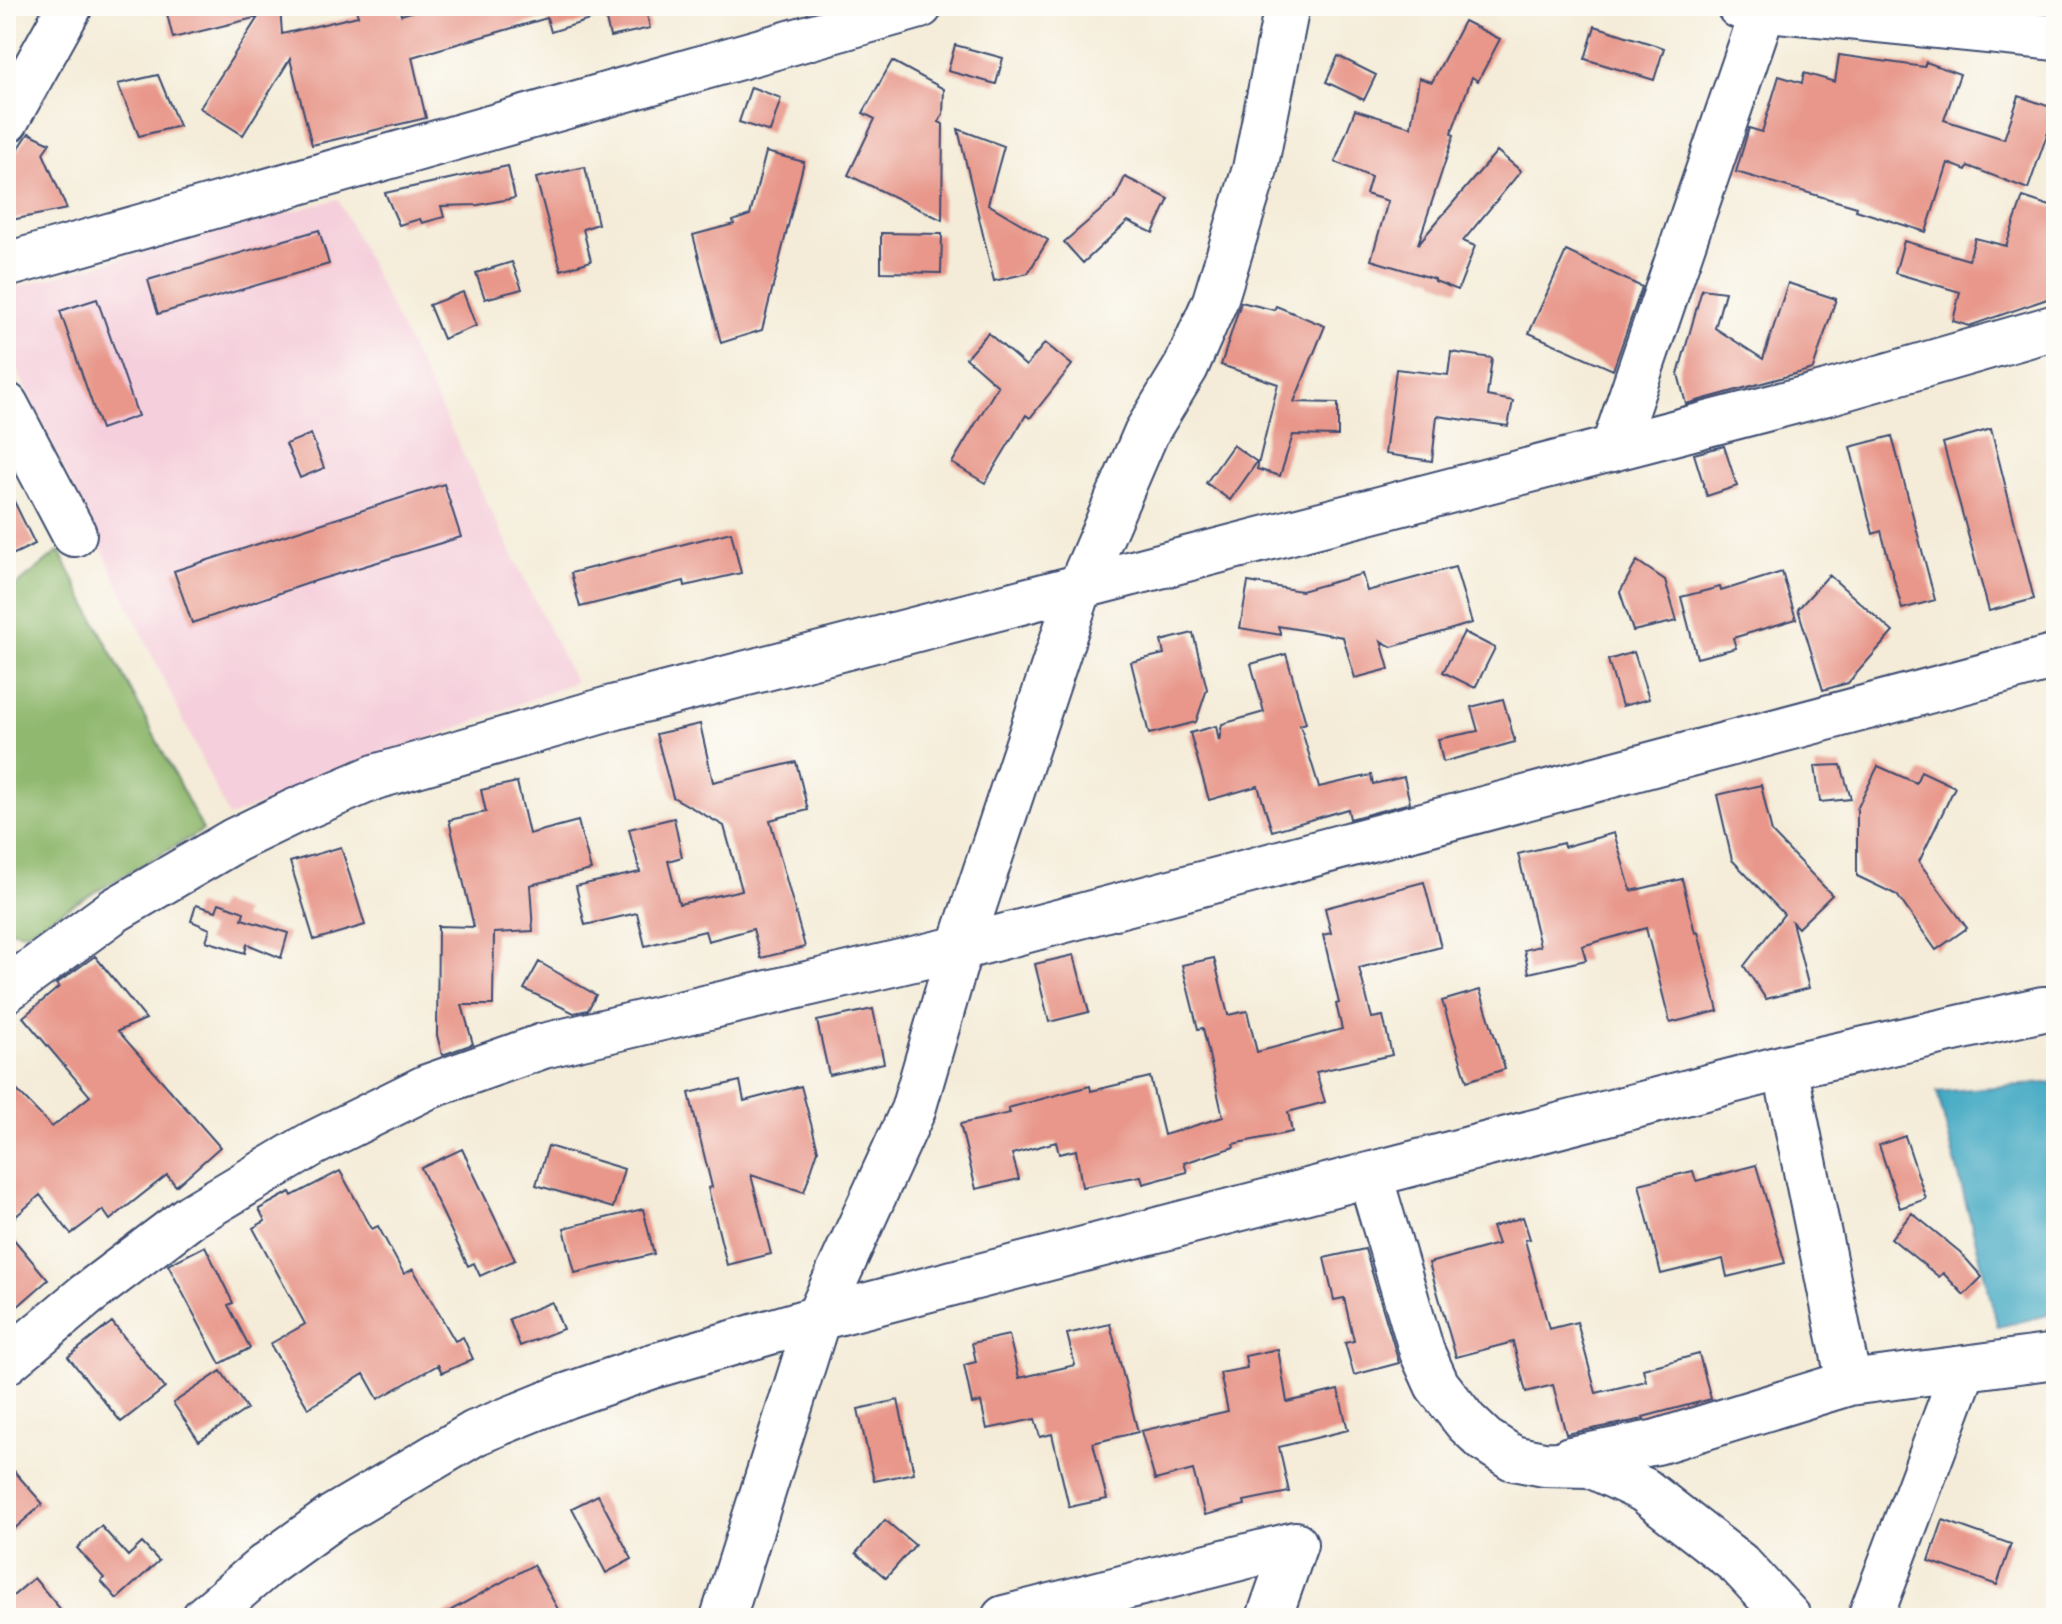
<svg xmlns="http://www.w3.org/2000/svg" width="2062" height="1624" font-family="Caveat,sans-serif">
<style>
.built{fill:#f5cfdb}
.forest{fill:#90b86e;stroke:#567466;stroke-width:2}
.water{fill:#43a9c3;stroke:#2f6c90;stroke-width:2}
.building{fill:#e8978a}
.lines{fill:none;stroke-linecap:round;stroke-linejoin:round}
.minor-casing{stroke:#3c4b70;stroke-width:48}
.minor{stroke:#fff;stroke-width:44}
</style>
<rect width="100%" height="100%" fill="#fdfcf7"/>
<filter id="ink" filterUnits="userSpaceOnUse"><feTurbulence type="fractalNoise" baseFrequency=".0125" numOctaves="2"/><feDisplacementMap in="SourceGraphic" scale="16" xChannelSelector="R" yChannelSelector="G"/><feConvolveMatrix kernelMatrix="1 2 1 2 8 2 1 2 1" color-interpolation-filters="sRGB"/></filter>
<filter id="wash" filterUnits="userSpaceOnUse"><feTurbulence type="fractalNoise" baseFrequency=".006" numOctaves="4" result="noise"/><feDisplacementMap in="SourceGraphic" scale="32" xChannelSelector="R" yChannelSelector="G"/><feGaussianBlur stdDeviation="1.8" result="paint"/><feColorMatrix in="noise" values="0 0 0 0 0 0 0 0 0 0 0 0 0 0 0 0 0 1.4 0 .05"/><feComposite in="paint" operator="in"/></filter>
<g filter="url(#wash)">
<rect width="100%" height="100%" fill="#f4ecd8"/>
<path class="built" d="M338,199L575,682L229,817L6,347V290Z"/>
<path class="forest" d="M59,551L203,830L24,933L6,929V594Z"/>
<path class="water" d="M2056,1082V1313L1998,1327L1937,1092Z"/>
<g id="blocks">
<path class="building" d="M165,6H280L282,34L358,16L355,6H399L401,15L431,6H645L650,28L610,37L605,15L551,32L547,18L412,57L426,118L312,145L290,59L243,135L200,108L258,17L173,38Z
M1464,21L1500,39L1478,81L1472,77L1451,134L1454,135L1418,244L1497,151L1521,171L1463,241L1475,246L1458,290L1435,281V279L1371,260L1388,201L1366,194L1371,177L1335,162L1355,110L1411,127L1419,78L1432,82Z
M1595,26L1664,48L1654,80L1585,59Z
M955,45L1003,58L996,84L948,71Z
M1839,55L1924,67L1926,62L1960,74L1944,120L2004,139L2019,96L2056,109L2028,189L1968,166L1966,170L1948,163L1926,232L1856,210L1857,207L1736,172L1749,128L1762,132L1779,76L1802,83L1804,73L1835,82Z
M1338,56L1376,75L1364,100L1326,82Z
M892,61L944,89L943,114L939,122L943,124L942,220L848,175L875,119L863,113Z
M158,75L179,126L139,136L118,84Z
M751,87L781,98L770,132L739,122Z
M958,129L1004,146L988,204L1048,240L1028,273L994,281Z
M29,133L50,143L43,153L67,209L6,221V167Z
M766,152L804,162L762,330L721,343L693,235L734,224L733,221L750,215Z
M508,166L515,198L478,205L441,206L444,217L422,223L420,219L399,225L385,193Z
M585,167L598,224L583,229L591,261L561,270L536,178Z
M1125,177L1169,199L1153,233L1128,221L1083,263L1064,242L1115,198Z
M2023,197L2056,208V296L1969,326L1953,321L1960,292L1895,273L1904,241L1969,260L1975,238L2006,246Z
M319,230L329,264L158,314L148,280Z
M881,233L942,234L941,273L881,272Z
M1566,251L1642,287L1613,370L1529,333Z
M512,262L522,289L485,299L476,273Z
M1788,283L1836,299L1813,369L1686,404L1678,374L1702,289L1725,292L1715,328L1763,359Z
M463,292L476,326L443,339L429,305Z
M97,299L138,416L101,429L60,311Z
M1241,302L1274,310L1276,306L1325,326L1294,402L1338,403V436L1293,435L1280,476L1257,469L1278,384L1221,365Z
M988,333L1026,366L1045,343L1072,365L1030,418L1026,415L985,483L952,463L998,386L966,358Z
M1451,352L1492,358L1487,396L1513,401L1508,426L1437,416L1432,461L1385,454L1396,369L1448,375Z
M1991,429L2034,599L1989,611L1943,443Z
M311,434L324,468L300,478L286,444Z
M1892,436L1935,600L1902,609L1881,531L1873,534L1850,447Z
M1233,445L1257,462L1230,500L1206,483Z
M1724,446L1737,486L1707,496L1694,454Z
M444,484L461,537L318,580L192,623L174,571Z
M6,485L35,544L6,558Z
M731,532L741,573L685,586L684,581L580,607L571,573Z
M1637,561L1665,580L1677,621L1633,631L1620,592Z
M1455,567L1472,623L1392,647L1381,641L1389,669L1355,678L1343,637L1278,626L1281,635L1240,628L1248,582L1301,591L1362,574L1367,591Z
M1782,572L1796,619L1733,638L1736,648L1697,658L1681,597L1720,587L1721,591Z
M1829,575L1893,632L1848,683L1823,690L1798,609Z
M1464,632L1495,648L1475,688L1443,672Z
M1193,633L1207,689L1196,722L1149,734L1131,662L1164,654L1161,641Z
M1634,652L1649,699L1622,706L1608,660Z
M1286,654L1306,723L1300,725L1319,787L1371,775L1373,784L1404,777L1410,803L1350,819L1348,809L1272,831L1258,786L1209,800L1190,733L1216,726L1219,741L1222,724L1264,712L1251,664Z
M1503,699L1515,742L1443,762L1438,739L1478,731L1471,707Z
M700,724L713,782L796,762L808,810L770,820L805,947L761,958L753,929L708,941L705,931L645,946L637,913L585,925L576,886L640,872L629,829L674,818L682,857L668,861L679,904L742,890L724,826L673,797L656,734Z
M1841,765L1851,799L1820,802L1815,766Z
M1878,766L1916,783L1921,771L1955,787L1919,862L1967,928L1936,950L1897,895L1857,876V809Z
M517,782L529,834L578,821L591,870L530,885L533,931L494,933L493,1005H462L473,1044L442,1055L437,1035L438,926L474,927L449,820L486,812L481,790Z
M1761,785L1772,833L1832,895L1798,928L1792,922L1809,988L1766,999L1744,966L1784,914L1732,860L1717,795Z
M1614,833L1631,891L1682,879L1695,933L1698,932L1718,1011L1670,1023L1646,928L1582,946L1586,960L1529,973L1524,950L1540,946L1518,854L1563,843L1564,847Z
M341,847L365,925L314,940L290,862Z
M1424,882L1441,947L1359,968L1372,1018L1383,1016L1392,1055L1316,1072L1325,1102L1288,1112L1292,1132L1233,1144L1234,1147L1184,1163L1187,1172L1143,1184L1141,1176L1082,1187L1076,1150L1059,1154L1056,1142L1012,1154L1019,1179L976,1189L960,1124L1010,1113L1008,1108L1090,1086L1091,1091L1150,1077L1164,1135L1223,1117L1203,1028L1198,1029L1182,965L1214,958L1228,1015L1247,1011L1257,1052L1342,1029L1336,1004L1339,1003L1323,935L1331,933L1325,908Z
M219,903L244,912L242,919L288,933L281,958L247,944L245,953L206,941L210,929L191,921L196,905L216,911Z
M1074,955L1089,1012L1049,1022L1035,964Z
M95,956L146,1019L118,1031L220,1147L176,1186L167,1175L110,1220L103,1210L71,1234L40,1195L6,1225V1079L52,1127L90,1096L23,1017L59,987L56,984Z
M539,962L596,995L588,1010L574,1013L524,989Z
M1480,990L1505,1069L1467,1081L1442,1001Z
M873,1009L884,1063L829,1075L817,1021Z
M740,1081L744,1101L801,1086L818,1150L804,1192L751,1175L771,1254L727,1265L708,1188L712,1187L689,1093Z
M1905,1136L1926,1199L1900,1208L1879,1145Z
M548,1146L624,1169L613,1208L536,1185Z
M462,1149L515,1260L480,1276L474,1263L468,1266L421,1168Z
M1756,1165L1785,1263L1727,1277L1723,1259L1661,1274L1639,1184L1693,1171L1696,1181Z
M340,1171L372,1229L378,1226L404,1274L413,1269L455,1341L463,1337L473,1359L442,1373L438,1365L378,1399L364,1374L308,1408L270,1344L305,1324L253,1228L265,1221L259,1209L290,1192L292,1196Z
M643,1209L654,1254L575,1273L564,1228Z
M1912,1213L1960,1252L1982,1277L1964,1295L1943,1273L1939,1277L1891,1238Z
M1523,1217L1530,1239L1525,1240L1549,1329L1577,1322L1596,1393L1646,1381L1643,1369L1699,1354L1711,1399L1643,1417L1644,1419L1566,1434L1553,1385L1526,1392L1513,1342L1456,1357L1429,1263L1498,1244L1492,1227Z
M6,1230L48,1280L17,1307L6,1294Z
M205,1246L233,1303L228,1305L250,1348L220,1364L168,1265Z
M1365,1249L1399,1363L1354,1375L1345,1343L1354,1341L1344,1298L1334,1300L1324,1258Z
M552,1302L563,1329L520,1346L509,1319Z
M112,1322L165,1388L121,1422L68,1357Z
M1110,1324L1138,1432L1093,1443L1107,1499L1069,1507L1052,1434L1040,1437L1035,1419L987,1429L981,1402L972,1404L964,1365L976,1362L972,1343L1009,1335L1019,1378L1075,1365L1067,1334Z
M1278,1349L1287,1402L1338,1390L1348,1430L1279,1447L1289,1492L1244,1501L1245,1505L1205,1515L1193,1470L1155,1480L1141,1431L1228,1411L1220,1373L1247,1368L1245,1356Z
M221,1371L247,1409L199,1441L173,1403Z
M898,1400L914,1473L874,1481L858,1409Z
M6,1462L43,1504L6,1536Z
M598,1495L632,1559L606,1573L572,1508Z
M885,1520L915,1545L886,1578L856,1553Z
M1943,1520L2011,1544L1997,1585L1929,1561Z
M101,1526L128,1556L142,1543L159,1561L117,1599L101,1581L104,1578L77,1548Z
M533,1565L563,1618H437Z
M34,1578L68,1618H6V1602Z"/>
</g>
</g>
<g filter="url(#ink)">
<use href="#blocks" fill-opacity="0" stroke="#3c4b70" stroke-width="2"/>
<g class="lines">
<defs>
<path id="minor" d="M1739,6L2056,38
M6,121L70,6
M6,265L920,6
M6,405L74,534
M1613,449L1763,10
M6,990L115,910L235,840L293,812L375,777L616,707L1827,393L2056,327
M1785,1067L1849,1383
M1370,1176L1422,1352L1437,1385L1466,1422L1485,1440L1513,1458L1544,1464L1590,1465L1644,1490L1739,1564L1789,1618
M6,1362L85,1296L191,1216L312,1144L427,1087L543,1046L960,948L2056,657
M1570,1459L1657,1442L1849,1383L2056,1356
M204,1618L265,1566L333,1517L475,1433L566,1396L650,1367L818,1318L1785,1067L2043,1009H2056
M723,1618L818,1318L913,1110L960,948L1080,587L1146,433L1186,367L1215,301L1255,169L1287,6
M1004,1618L1295,1544
M1269,1618L1295,1544
M1870,1618L1964,1368"/>
</defs>
<use href="#minor" class="minor-casing"/>
<use href="#minor" class="minor"/>
</g>
</g>
<rect width="2062" height="1624" fill="none" stroke="#fdfcf7" stroke-width="32"/>
</svg>
